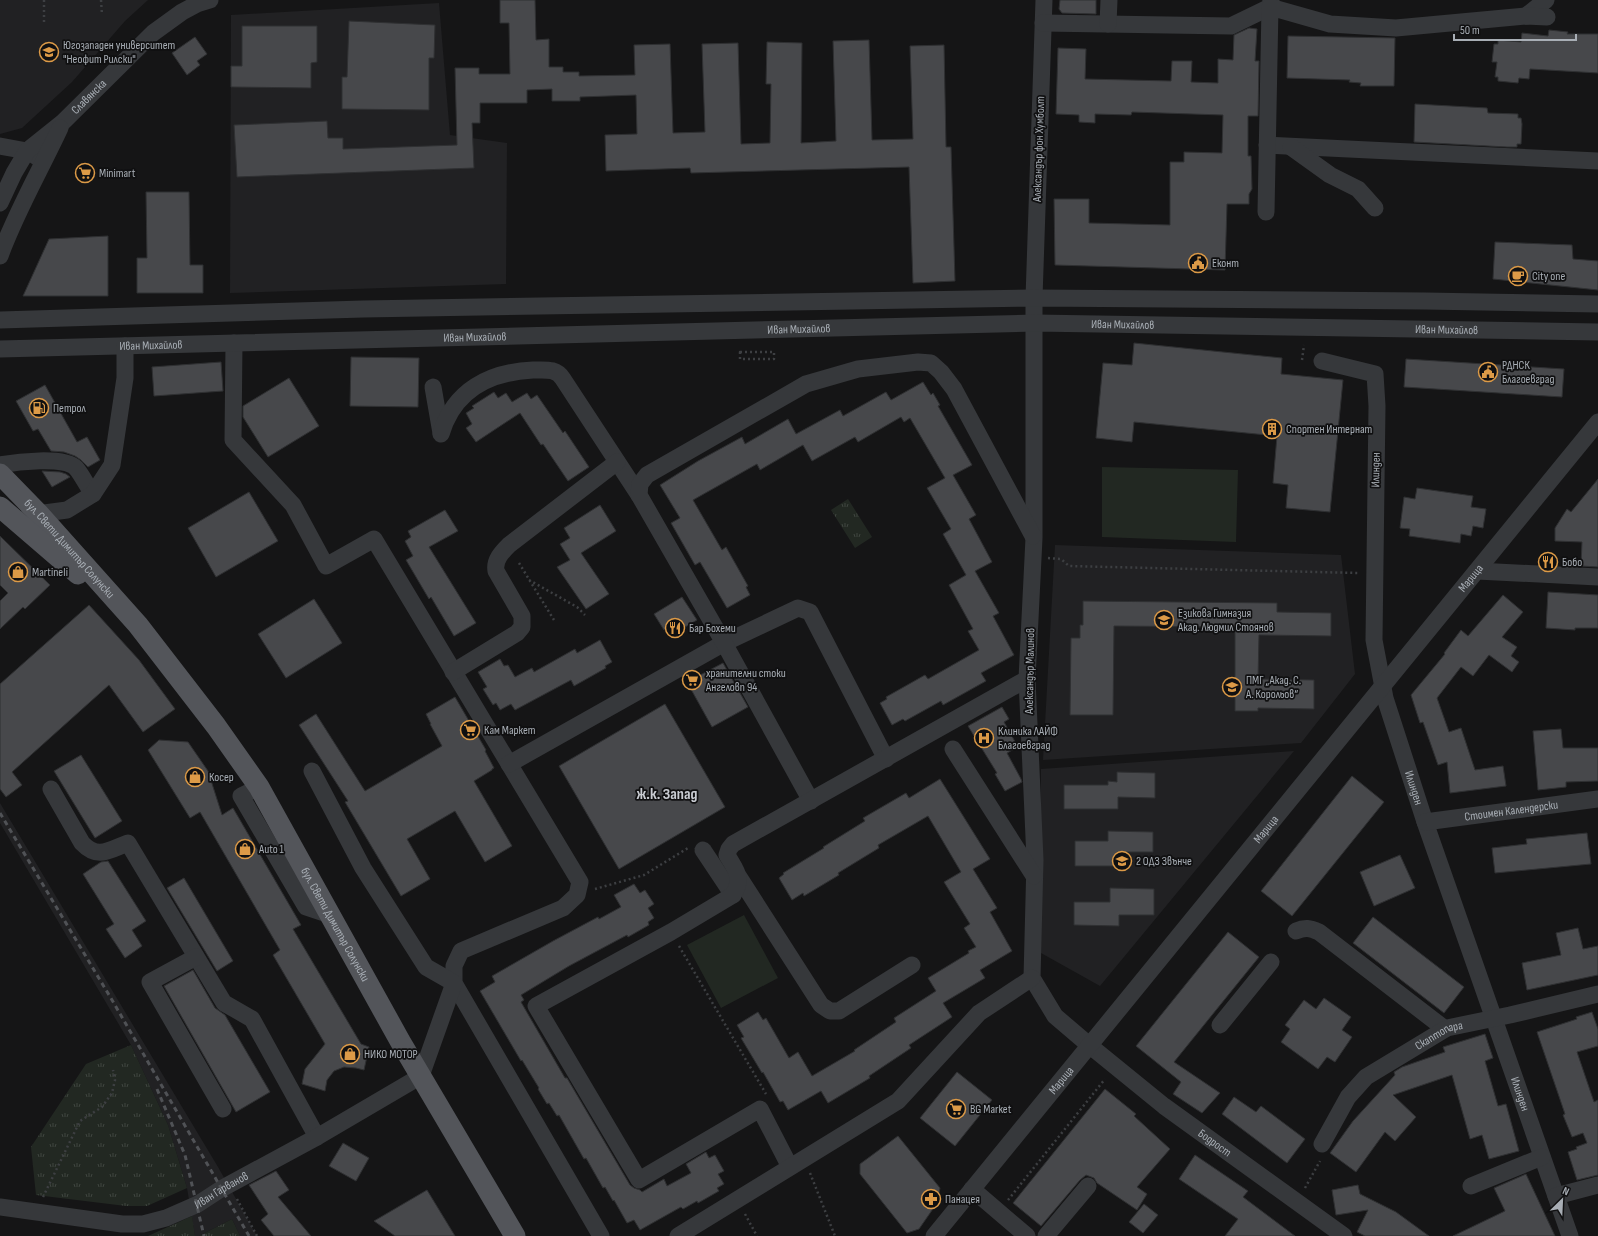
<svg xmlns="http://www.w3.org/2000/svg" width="1598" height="1236" font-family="'Sofia Sans Condensed',sans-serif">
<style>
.built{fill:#212123}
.grass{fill:url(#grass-tufts)}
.pitch{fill:#222822}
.building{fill:#47484b;stroke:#2f3032}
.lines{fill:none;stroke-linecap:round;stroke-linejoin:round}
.path{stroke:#3d3f42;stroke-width:2.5;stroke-dasharray:2 3;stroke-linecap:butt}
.minor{stroke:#36383b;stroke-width:17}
.major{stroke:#53555a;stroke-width:21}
.rail{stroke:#505256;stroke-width:3;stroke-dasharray:5 4;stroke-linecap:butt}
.labels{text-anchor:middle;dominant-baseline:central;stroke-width:3.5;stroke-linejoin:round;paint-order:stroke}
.poi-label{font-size:12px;fill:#a8aeb5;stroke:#101011;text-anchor:start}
.street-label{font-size:12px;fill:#a8aeb5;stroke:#101011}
.district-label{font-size:16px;font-weight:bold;fill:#c9ccd2;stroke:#101011}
</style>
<defs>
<pattern id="grass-tufts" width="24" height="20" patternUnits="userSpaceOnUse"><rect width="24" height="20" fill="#222822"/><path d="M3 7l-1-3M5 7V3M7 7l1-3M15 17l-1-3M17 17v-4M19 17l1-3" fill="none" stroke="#3f4540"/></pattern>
</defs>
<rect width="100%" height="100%" fill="#151516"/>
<path class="built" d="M0,0H148L125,21L72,82L22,128L0,134Z
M439,3L450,135L507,143L506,284L230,293L231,15Z
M1055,545L1341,555L1355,674L1301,743L1043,760Z
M1294,751L1100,986L1041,953V769Z
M0,803L218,1167L257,1236H240L232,1219L199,1236H195L187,1188L168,1125L131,1045L0,823Z"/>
<path class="grass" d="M848,499L872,537L855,548L831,510Z
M131,1045L168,1125L187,1188L147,1206H126L36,1195L31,1147L86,1064Z
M192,1216L195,1236H148Z
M232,1219L240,1236H199Z"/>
<path class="pitch" d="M1102,467L1238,470L1236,542L1102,537Z
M744,915L778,978L721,1008L687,945Z"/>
<path class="building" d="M500,0H535L536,40L549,39V67H563V72H579V76L635,75L634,45L670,44L673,133L705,132L702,44L738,43L741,144L770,143L771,84H766L767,42L802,43L801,143L836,141L833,41L869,40L872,140L913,139L910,46L944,45L946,147H951L955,281L913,283L909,167L691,173L690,168L606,171L605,135L637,134L636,95L580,97V101H552V89L527,90V103H480V123H472L474,168L237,177L234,125L327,121L328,138H343V149L457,145L455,68H479V74H510L509,23H500Z
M1060,0H1096V14L1062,13L1059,9Z
M349,21L435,25L434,58H429V110L342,109V77H347Z
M242,26H317V62L311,63V88L231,87V66H242Z
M1249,28L1257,29L1255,61H1259L1258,116H1248V156H1251L1252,189L1249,194V204H1227L1225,270L1055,265L1054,199H1089V223L1170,225V162H1184V152L1222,153L1223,115L1132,112L1131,115L1095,114V123L1079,122V115L1056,114L1058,48L1086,49L1085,79L1171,81L1172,61H1192L1191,82L1218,83V59L1233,60L1234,35Z
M1549,30L1568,32L1567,34H1598V73L1530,69L1529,79L1519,78L1518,83L1498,81V77H1495L1497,62H1492L1494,44H1498V40L1521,42L1522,33L1548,36Z
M1288,36L1395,38L1394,86H1360L1361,83L1349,82L1350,80L1287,78Z
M195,37L207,54L197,61L200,65L187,75L172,53Z
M1415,104L1487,108L1488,113L1518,114V118H1521L1522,124L1521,144H1517V147H1507L1414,142Z
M146,192H189L190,265H203V293H137V258H147Z
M108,236V296H23L49,239Z
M1495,242L1572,245L1573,259L1598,261V290L1493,279Z
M1134,343L1282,358L1281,374L1343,380L1330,512L1286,508L1288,485L1273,483L1277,436L1134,422L1132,442L1096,438L1103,363L1132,365Z
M351,357L419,358L418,407L350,406Z
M1406,359L1564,369L1562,397L1404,387Z
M221,362L223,391L154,396L152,367Z
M289,378L319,426L268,457L243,417V406Z
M923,382L931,395L933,393L940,405L938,406L972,465L953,475L976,515L969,519L992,562L975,571L999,613L993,616L1014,655L981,673L986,681L943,705L941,701L905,721L903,719L892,725L880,703L887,699L886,697L925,675L928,679L979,650L968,631L973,629L949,585L966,575L943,534L951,529L927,488L945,478L910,418L904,422L901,417L858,442L855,437L812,461L803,445L760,470L757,464L693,500L722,550L726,547L748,586L746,587L750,595L727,608L700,562L695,565L671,523L680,518L660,485L698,461L742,437L745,444L788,419L796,434L840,410L843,416L886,392L891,400Z
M45,385L77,442L87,437L100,460L88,467L81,460L75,456L64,452L51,451L38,429L33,431L16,401Z
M494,392L498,398L506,393L512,402L527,393L531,399L537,395L563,433L565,431L589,467L568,481L543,444L541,445L520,413L476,442L466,428L472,424L466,413L474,408L472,406Z
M42,471L60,472L66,474L70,477L52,487Z
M1598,479V567L1581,566L1582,542L1555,541V528L1567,509L1571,512Z
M1417,488L1473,496L1471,507L1486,509L1483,528L1473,526L1471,536L1461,534L1460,543L1409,536L1410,529L1400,528L1404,497L1415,499Z
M249,492L278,541L216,577L188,528Z
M600,505L616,531L581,553L609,594L586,609L557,567L570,560L560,544L570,538L564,528Z
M445,510L458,531L429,547L476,623L454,636L431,597L429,599L406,560L413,556L405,541L411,537L408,531Z
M0,536L50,585L25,609L23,607L0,629V601L8,593L0,585Z
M1548,592L1598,595V628H1575V630L1546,628Z
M1503,595L1523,612L1502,637L1517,647L1511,656L1519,662L1512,672L1489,655L1473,676L1461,667L1437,698L1449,732L1461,728L1475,770L1503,766L1506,786L1450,793L1447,762L1438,765L1423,722L1420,723L1411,695L1445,654L1444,653L1461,630L1468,636Z
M682,597L697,620L675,633L670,626L664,630L654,614Z
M314,599L342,643L286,678L258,634Z
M1083,601L1277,603V612L1331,613V636L1259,635L1258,679L1314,680V709L1258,708V711H1235V627L1114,626L1113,715H1070L1071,638H1080V625H1083Z
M89,605L139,660L175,709L143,732L109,685L12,772L22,785L6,797L0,789V684Z
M600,640L612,662L605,666L606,668L574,686L571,680L515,710L511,704L500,710L496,703L493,705L483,689L487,687L478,672L500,659L504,666L508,665L515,677L532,668L534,672L575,649L577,653Z
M723,663L748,707L712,727L687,682Z
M455,697L486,750L485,751L494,768L492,769V770L474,781L512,846L485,862L455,811L407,839L430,879L401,896L345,802L348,801L299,725L316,714L365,791L442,746L430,724H431L426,714Z
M665,704L725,807L619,869L559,766Z
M1002,707L1009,719L1004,722L1018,747L1007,753L1021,779L1022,782L1005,791L995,774L997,773L968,726Z
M1561,729L1563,748H1598V781L1566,782V787L1538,790L1533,731Z
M159,740L188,742L208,771L222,815L233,808L301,925L293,929L361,1044L369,1047L364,1070L356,1068L344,1067L334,1071L327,1080L325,1091L302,1084L305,1069L325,1044L273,955L280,950L200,812L190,818L148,750Z
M81,755L122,821L95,838L54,771Z
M1117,772L1155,773V798L1118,797V809H1064V785H1108V781L1117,782Z
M1352,776L1384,802L1292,916L1261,891Z
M940,779L990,859L973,869L997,908L990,912L1012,951L980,970L985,978L943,1003L952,1017L909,1045L911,1048L869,1076L870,1078L828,1103L821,1091L788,1110L783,1101L780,1102L763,1072L762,1073L741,1038L744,1037L737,1025L758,1012L763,1020L766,1018L789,1058L798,1052L812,1076L855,1051L854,1050L896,1022L894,1018L936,991L928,978L969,953L968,951L976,947L964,928L970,924L944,882L961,872L928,816L878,845L879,848L838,873L839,875L804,896L803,893L792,900L779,878L784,874L783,873L824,848L823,847L865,821L863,818L906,793L909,798Z
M1108,831L1153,832V852H1117V866H1075V841H1108Z
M1587,833L1591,864L1495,873L1492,848L1527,844L1526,839Z
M1400,855L1415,888L1374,906L1360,872Z
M108,861L146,921L132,930L142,946L125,958L106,929L114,924L83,874L101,862Z
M184,878L233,961L217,971L167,888Z
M634,884L640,893L645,890L654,904L648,908L654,918L648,922L649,925L628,937L627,935L569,966L521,995L524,1000L521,1002L565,1078H567L630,1185L634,1188L640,1190L642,1192L664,1179L667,1186L691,1173L686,1164L706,1152L709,1158L715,1155L724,1171L718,1174L724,1184L717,1188L719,1191L698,1203L697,1201L683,1209L681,1207L640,1230L634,1220L627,1223L614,1200L613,1201L605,1187L603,1188L586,1158L584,1159L559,1115L557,1116L549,1103L547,1104L538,1089L539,1088L522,1060L521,1061L480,991L495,982L492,976L553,941L598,917L599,919L621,907L614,895Z
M1110,888L1154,889V915H1119V926L1074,925V902H1110Z
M1373,917L1464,987L1444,1013L1353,943Z
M1578,928L1583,949L1598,946V975L1527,990L1522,963L1561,955L1556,933Z
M1228,932L1259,957L1174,1062L1220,1093L1202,1113L1173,1094L1181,1082L1136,1046Z
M193,970L215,1008L225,1015L270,1092L236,1112L164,986Z
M1324,998L1351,1017L1342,1030L1352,1037L1335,1062L1327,1057L1318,1069L1281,1042L1290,1029L1285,1025L1304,1000L1316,1009Z
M1592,1012L1598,1029V1046L1577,1052L1594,1102L1598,1100V1175L1577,1180L1568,1152L1577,1149L1576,1147L1587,1143L1583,1133L1572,1137L1563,1115L1565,1114L1537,1032L1577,1019L1576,1017Z
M1485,1034L1493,1058L1485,1061L1498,1106L1506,1104L1519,1151L1489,1159L1482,1135L1470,1139L1452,1075L1393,1095L1416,1117L1395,1141L1385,1132L1356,1172L1330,1153L1353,1121L1395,1075L1394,1072L1402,1067L1445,1052L1443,1047Z
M957,1072L992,1100L955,1146L920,1118Z
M1105,1089L1136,1114L1134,1116L1170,1149L1137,1187L1147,1194L1137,1210L1097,1183L1094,1178L1086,1175L1080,1180L1041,1226L1013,1203Z
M1234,1097L1256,1112L1261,1106L1305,1139L1287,1163L1222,1114Z
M898,1136L940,1188L937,1203L919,1229L907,1233L860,1174V1164Z
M343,1143L369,1158L356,1181L329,1166Z
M1195,1155L1248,1191L1243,1197L1295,1236H1225L1238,1219L1179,1179Z
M276,1171L289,1190L278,1197L311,1236H274L261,1220L268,1214L249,1185Z
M1526,1174L1555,1236H1453L1505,1211L1494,1188Z
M1358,1185L1360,1194L1396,1212L1429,1236H1365L1357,1232L1368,1210L1336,1215L1332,1190Z
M427,1190L455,1236H395L374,1221Z
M1144,1204L1158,1215L1143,1233L1129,1222Z"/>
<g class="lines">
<path class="path" d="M44,0V25
M101,0L102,15
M740,352H774V359H740Z
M1302,360L1304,345
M1048,558L1061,559L1069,566L1358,573
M519,563L554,620
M529,580L577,607L585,615
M595,889L644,875L688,848
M679,946L766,1094
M810,1173L835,1236
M1305,1188L1320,1161
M43,1197L80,1121L102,1107L112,1093L115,1080L113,1070
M237,1199L257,1236
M1008,1200L1105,1079
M745,1214L757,1236"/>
<g class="minor">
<path id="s1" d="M1044,0L1034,298V538L1027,679L1035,860L1032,978L1055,1016L1089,1045L1164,1106L1344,1236"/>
<path d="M1526,16L1546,0"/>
<path d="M1043,23L1231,26L1270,7L1271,0"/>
<path d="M1108,24L1109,0"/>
<path d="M1267,145L1598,161"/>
<path d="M0,146L27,151L37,157"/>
<path d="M1291,147L1330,175L1358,189L1375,208"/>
<path id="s2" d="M0,203L14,173L27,151L62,123L153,33L182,12L197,4L210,0"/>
<path d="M1266,212L1270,7L1330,24L1396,28L1526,16L1547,17"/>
<path d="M0,256C16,212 40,171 60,128"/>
<path d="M0,320L363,309L1034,298L1425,301L1598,304"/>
<path d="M234,343L233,440L293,505L326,566L374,539L580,882L577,895L563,908L461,951L454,966V983L601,1236"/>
<path id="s3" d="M0,349L1035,323L1598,332"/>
<path id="s4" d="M1322,361L1375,374L1377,406L1374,640L1385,698L1425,822L1570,1236"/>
<path d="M433,387L441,433"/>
<path d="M441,434C454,390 490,372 533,370C546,370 556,368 563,379L639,495"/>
<path d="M0,465C16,462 64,456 76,468C82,475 87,486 93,494"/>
<path d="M29,515L67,510L93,494L112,465L125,378V346"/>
<path d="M1477,571L1598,577"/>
<path d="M453,672L517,633L522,627V616L496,571C494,560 502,552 509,545L617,462"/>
<path d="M953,749L1034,876"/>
<path d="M509,764L724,643L798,608L810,612L886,759"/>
<path d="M259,787L241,796L306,907L330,915"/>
<path d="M51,789L82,843C98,860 109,850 128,843L224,1003L252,1019L317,1137"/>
<path d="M811,801L724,643L639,495L640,484L647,475L806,384L858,369L918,362L931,363L941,372L954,389L1033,536"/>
<path id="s5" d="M1425,822L1598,799"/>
<path d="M703,850L733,895"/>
<path d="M739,877L821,1005L830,1011H839L912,965"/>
<path d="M1296,931C1305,927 1310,928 1319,932L1445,1029"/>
<path d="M196,957L150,982L223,1109"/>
<path d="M1220,1025L1271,962"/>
<path id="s6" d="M1322,1144L1348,1097L1366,1077L1447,1028L1510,1015L1598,994"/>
<path d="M790,1167L760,1109L639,1180L536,1006L671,932L733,895C744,877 736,871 727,855L729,849L733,844L1027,679"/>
<path d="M1471,1186L1542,1157"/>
<path d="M972,1189L1027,1236"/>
<path d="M1556,1196L1598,1185"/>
<path id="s7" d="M0,1207L122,1224H143L166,1218L198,1204L221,1189L317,1137L421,1076L454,983L426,967L363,868L312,771"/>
<path d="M678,1236L898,1101L979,1013L1032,978"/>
<path id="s8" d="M934,1236L1598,422"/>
<path d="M1046,1236L1088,1186"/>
</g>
<g class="major">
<path id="s9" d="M0,474L38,513L138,625L216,726L259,787L400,1041L515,1236"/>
<path d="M0,507L78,574"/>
</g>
<path class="rail" d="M0,813L112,1000L249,1236
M157,1089L185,1155L204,1236"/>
</g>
<defs>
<symbol id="university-ring" viewBox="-11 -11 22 22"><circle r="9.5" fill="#101011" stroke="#dc9a47" stroke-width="1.5"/><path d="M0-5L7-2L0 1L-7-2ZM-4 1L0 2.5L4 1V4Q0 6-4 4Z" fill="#dc9a47"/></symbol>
<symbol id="supermarket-ring" viewBox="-11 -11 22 22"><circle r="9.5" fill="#101011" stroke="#dc9a47" stroke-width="1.5"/><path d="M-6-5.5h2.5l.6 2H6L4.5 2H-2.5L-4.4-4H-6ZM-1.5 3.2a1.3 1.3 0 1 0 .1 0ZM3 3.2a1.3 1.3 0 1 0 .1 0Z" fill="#dc9a47"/></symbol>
<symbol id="civic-ring" viewBox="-11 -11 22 22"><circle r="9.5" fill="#101011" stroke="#dc9a47" stroke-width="1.5"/><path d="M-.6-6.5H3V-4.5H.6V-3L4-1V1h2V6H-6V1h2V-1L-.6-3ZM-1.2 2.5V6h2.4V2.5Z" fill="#dc9a47"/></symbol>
<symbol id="cafe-ring" viewBox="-11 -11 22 22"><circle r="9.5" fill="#101011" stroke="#dc9a47" stroke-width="1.5"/><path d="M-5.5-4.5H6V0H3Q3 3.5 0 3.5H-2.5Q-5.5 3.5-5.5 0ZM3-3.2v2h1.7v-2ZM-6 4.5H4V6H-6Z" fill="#dc9a47"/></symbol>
<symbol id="fuel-ring" viewBox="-11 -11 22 22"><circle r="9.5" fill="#101011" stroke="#dc9a47" stroke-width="1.5"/><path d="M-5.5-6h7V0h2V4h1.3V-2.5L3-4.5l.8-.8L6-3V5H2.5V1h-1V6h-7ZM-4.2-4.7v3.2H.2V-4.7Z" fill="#dc9a47"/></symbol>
<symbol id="building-ring" viewBox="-11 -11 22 22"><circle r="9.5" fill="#101011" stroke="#dc9a47" stroke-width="1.5"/><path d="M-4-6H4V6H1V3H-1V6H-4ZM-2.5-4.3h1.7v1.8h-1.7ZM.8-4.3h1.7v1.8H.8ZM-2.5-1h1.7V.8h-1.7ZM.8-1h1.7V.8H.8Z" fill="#dc9a47"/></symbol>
<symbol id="restaurant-ring" viewBox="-11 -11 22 22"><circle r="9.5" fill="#101011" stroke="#dc9a47" stroke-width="1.5"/><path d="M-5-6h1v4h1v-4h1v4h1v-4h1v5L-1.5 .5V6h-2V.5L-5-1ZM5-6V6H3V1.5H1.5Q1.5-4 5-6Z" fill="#dc9a47"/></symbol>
<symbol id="shop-ring" viewBox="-11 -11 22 22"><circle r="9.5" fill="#101011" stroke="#dc9a47" stroke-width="1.5"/><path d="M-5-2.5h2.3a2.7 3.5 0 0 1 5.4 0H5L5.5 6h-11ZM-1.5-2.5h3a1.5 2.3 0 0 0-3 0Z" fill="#dc9a47"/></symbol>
<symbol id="school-ring" viewBox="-11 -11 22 22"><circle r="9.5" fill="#101011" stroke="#dc9a47" stroke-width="1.5"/><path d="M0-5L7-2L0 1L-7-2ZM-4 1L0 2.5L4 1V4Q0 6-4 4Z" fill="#dc9a47"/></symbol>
<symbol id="hospital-ring" viewBox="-11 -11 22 22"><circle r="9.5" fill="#101011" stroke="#dc9a47" stroke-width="1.5"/><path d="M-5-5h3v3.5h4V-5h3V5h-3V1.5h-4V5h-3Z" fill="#dc9a47"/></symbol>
<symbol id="pharmacy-ring" viewBox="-11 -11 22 22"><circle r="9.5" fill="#101011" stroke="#dc9a47" stroke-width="1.5"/><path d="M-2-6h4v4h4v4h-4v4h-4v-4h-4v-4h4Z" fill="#dc9a47"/></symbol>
</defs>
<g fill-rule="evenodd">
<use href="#university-ring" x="38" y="41" width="22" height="22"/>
<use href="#supermarket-ring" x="74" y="162" width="22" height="22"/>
<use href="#civic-ring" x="1187" y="252" width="22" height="22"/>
<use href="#cafe-ring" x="1507" y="265" width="22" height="22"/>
<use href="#civic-ring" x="1477" y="361" width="22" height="22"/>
<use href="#fuel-ring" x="28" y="397" width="22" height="22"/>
<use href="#building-ring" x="1261" y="418" width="22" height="22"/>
<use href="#restaurant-ring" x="1537" y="551" width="22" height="22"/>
<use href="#shop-ring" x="7" y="561" width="22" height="22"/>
<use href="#school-ring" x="1153" y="609" width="22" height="22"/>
<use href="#restaurant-ring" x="664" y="617" width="22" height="22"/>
<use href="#supermarket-ring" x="681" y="669" width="22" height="22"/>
<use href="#school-ring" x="1221" y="676" width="22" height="22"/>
<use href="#supermarket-ring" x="459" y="719" width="22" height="22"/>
<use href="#hospital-ring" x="973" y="727" width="22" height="22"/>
<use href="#shop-ring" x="184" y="766" width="22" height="22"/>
<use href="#shop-ring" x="234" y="838" width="22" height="22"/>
<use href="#school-ring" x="1111" y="850" width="22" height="22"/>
<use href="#shop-ring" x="339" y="1043" width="22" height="22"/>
<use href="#supermarket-ring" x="945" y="1098" width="22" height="22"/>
<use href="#pharmacy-ring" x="920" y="1188" width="22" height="22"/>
</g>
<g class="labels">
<g class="poi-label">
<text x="63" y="45">Югозападен университет<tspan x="63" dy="14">"Неофит Рилски"</tspan></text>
<text x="99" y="173">Minimart</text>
<text x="1212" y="263">Еконт</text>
<text x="1532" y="276">City one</text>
<text x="1502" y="365">РДНСК<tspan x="1502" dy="14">Благоевград</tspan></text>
<text x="53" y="408">Петрол</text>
<text x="1286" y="429">Спортен Интернат</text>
<text x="1562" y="562">Бобо</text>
<text x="32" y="572">Martineli</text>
<text x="1178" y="613">Езикова Гимназия<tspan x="1178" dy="14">Акад. Людмил Стоянов</tspan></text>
<text x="689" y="628">Бар Бохеми</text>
<text x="706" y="673">хранителни стоки<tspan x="706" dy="14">Ангеловп 94</tspan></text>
<text x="1246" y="680">ПМГ „Акад. С.<tspan x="1246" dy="14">А. Корольов“</tspan></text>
<text x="484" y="730">Кам Маркет</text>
<text x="998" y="731">Клиника ЛАЙФ<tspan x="998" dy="14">Благоевград</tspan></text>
<text x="209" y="777">Косер</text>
<text x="259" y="849">Auto 1</text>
<text x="1136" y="861">2 ОДЗ Звънче</text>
<text x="364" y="1054">НИКО МОТОР</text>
<text x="970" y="1109">BG Market</text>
<text x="945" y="1199">Панацея</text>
</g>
<g class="street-label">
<text stroke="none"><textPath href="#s2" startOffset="141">Славянска</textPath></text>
<text transform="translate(1039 149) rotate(-88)">Александър фон Хумболт</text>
<text stroke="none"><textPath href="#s3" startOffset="1123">Иван Михайлов</textPath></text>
<text stroke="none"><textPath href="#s3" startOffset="799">Иван Михайлов</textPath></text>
<text stroke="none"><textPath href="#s3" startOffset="1447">Иван Михайлов</textPath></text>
<text stroke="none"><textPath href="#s3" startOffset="475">Иван Михайлов</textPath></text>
<text stroke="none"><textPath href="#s3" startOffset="151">Иван Михайлов</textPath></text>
<text transform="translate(1376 470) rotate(-89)">Илинден</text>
<text stroke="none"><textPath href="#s9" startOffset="102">бул. Свети Димитър Солунски</textPath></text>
<text stroke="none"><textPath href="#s8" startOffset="849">Марица</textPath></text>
<text transform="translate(1030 671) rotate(-89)">Александър Малинов</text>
<text stroke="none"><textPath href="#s4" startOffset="474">Илинден</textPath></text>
<text stroke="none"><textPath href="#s5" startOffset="87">Стоимен Календерски</textPath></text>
<text stroke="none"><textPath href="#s8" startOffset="525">Марица</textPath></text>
<text stroke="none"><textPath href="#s9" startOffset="564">бул. Свети Димитър Солунски</textPath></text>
<text stroke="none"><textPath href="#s6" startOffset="165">Скаптопара</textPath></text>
<text stroke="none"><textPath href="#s8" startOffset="201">Марица</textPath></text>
<text stroke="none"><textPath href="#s4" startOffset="798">Илинден</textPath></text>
<text stroke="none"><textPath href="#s1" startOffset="1227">Бодрост</textPath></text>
<text stroke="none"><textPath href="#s7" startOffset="230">Иван Гарванов</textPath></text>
</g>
<g class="district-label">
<text x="667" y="794">ж.к. Запад</text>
</g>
</g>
<g transform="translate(1562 1200) rotate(24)" stroke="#101011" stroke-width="3" paint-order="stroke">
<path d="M0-3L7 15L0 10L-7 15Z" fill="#a8aeb5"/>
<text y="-6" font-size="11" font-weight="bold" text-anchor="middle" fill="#a8aeb5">N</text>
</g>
<path d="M1454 34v6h122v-6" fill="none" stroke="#a8aeb5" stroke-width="2"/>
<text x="1460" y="34" font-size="12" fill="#a8aeb5" stroke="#101011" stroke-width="3" paint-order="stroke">50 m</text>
</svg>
